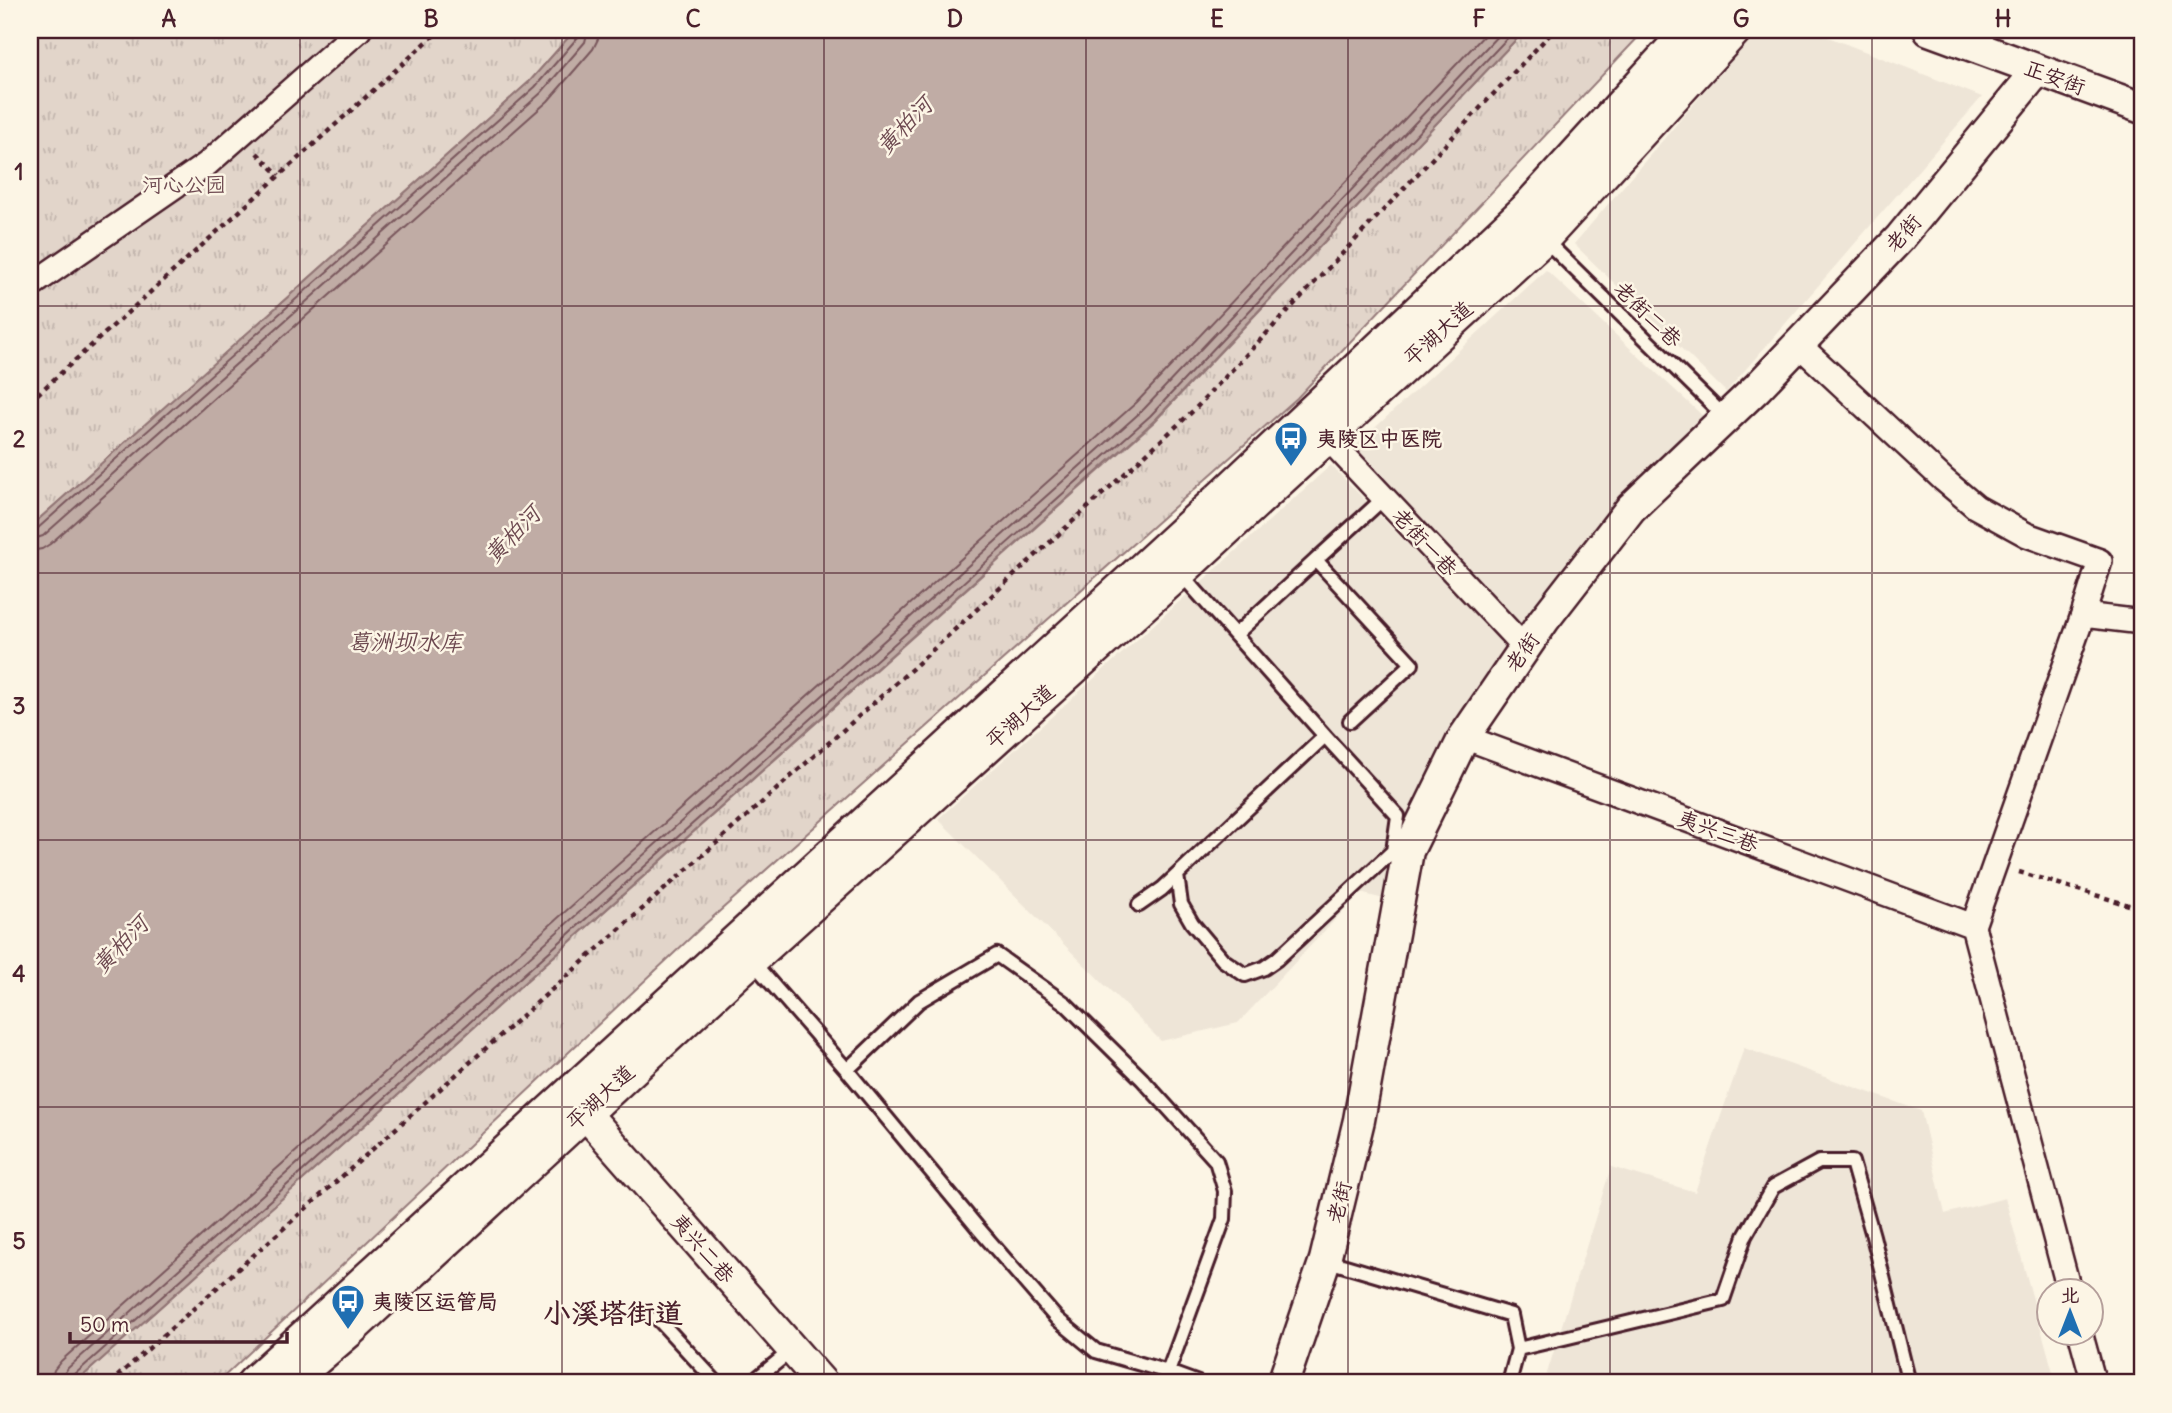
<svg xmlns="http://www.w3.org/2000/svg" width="2172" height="1413" font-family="Delius,'LXGW WenKai TC',sans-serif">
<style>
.built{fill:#eee5d7}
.park{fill:url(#park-tufts);stroke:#967a7a;stroke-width:2}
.water{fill:#c0aca5;stroke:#917474;stroke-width:2}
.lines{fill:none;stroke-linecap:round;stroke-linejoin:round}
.shore{stroke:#79575c;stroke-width:2}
.service-casing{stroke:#4a1f2b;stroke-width:18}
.minor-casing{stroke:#4a1f2b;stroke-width:28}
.tertiary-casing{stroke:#4a1f2b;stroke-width:35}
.secondary-casing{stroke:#4a1f2b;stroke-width:38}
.path{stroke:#4a1f2b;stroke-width:4.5;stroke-dasharray:5 5;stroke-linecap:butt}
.service{stroke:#fcf5e5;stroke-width:12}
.minor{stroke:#fcf5e5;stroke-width:23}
.tertiary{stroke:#fcf5e5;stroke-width:30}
.secondary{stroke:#fcf5e5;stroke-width:33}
.grid{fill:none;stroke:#4a1f2b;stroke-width:2;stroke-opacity:0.55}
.labels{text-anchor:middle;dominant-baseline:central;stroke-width:5;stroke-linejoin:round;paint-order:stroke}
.street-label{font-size:21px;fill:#4a1f2b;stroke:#fcf5e5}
.park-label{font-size:21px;fill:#704c53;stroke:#fcf5e5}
.poi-label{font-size:21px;font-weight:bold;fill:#4a1f2b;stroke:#fcf5e5;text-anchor:start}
.water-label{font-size:23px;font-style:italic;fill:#6d4950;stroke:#fcf5e5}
.district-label{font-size:28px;font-weight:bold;fill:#4a1f2b;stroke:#fcf5e5}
.neatline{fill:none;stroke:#4a1f2b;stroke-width:2.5}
.grid-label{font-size:23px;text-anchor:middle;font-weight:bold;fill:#4a1f2b}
</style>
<defs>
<pattern id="park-tufts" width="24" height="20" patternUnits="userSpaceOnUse" patternTransform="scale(1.75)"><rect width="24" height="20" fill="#e2d5ca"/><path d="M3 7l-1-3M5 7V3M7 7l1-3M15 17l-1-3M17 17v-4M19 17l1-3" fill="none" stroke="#c3b6ae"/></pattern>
</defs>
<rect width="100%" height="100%" fill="#fcf5e5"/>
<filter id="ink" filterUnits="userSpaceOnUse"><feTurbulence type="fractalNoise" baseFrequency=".0143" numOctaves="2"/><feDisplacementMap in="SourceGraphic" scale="14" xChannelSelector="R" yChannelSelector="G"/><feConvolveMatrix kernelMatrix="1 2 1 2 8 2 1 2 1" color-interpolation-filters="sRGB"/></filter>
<g filter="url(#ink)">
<path class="built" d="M1757,30H1810L1982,97L1726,392L1574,244Z
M1546,270L1704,417L1524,629L1352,449Z
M1331,465L1508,648L1388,900L1360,893L1238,1023L1161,1041L938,819Z
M1744,1048L1921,1111L1945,1214L2005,1198L2056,1383H1544L1611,1167L1695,1192Z"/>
<path class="park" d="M30,30H575L530,81L30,527Z
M1525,30H1645L1297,398L704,925L217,1383H75L1155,421Z"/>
<path class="water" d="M575,30H1525L1155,420L75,1383H30V527L530,81Z"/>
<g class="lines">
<path class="shore" d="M30,531L37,529L535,87L578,37L579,30
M30,540L43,536L541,93L585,42L588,30
M30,551L42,549L50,544L548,101L593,49L598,39L599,30
M51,1383L54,1370L61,1361L1137,402L1489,30
M62,1383L63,1375L68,1368L1144,409L1503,30
M71,1383L74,1375L1150,416L1515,30"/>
<defs>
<path id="service" d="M1543,238L1726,418
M1316,560L1384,498
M1235,635L1316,560L1412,664L1350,721
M1177,875L1181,904L1192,923L1223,960L1245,975L1264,968L1277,959L1393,851L1398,816L1325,736
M1139,905L1162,889L1325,736L1181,574
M751,960L847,1070L919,1001L997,955L1066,1004L1142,1079L1216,1161L1225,1191L1224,1219L1168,1372L1198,1383
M847,1070L978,1228L1057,1319L1096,1351L1168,1372
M1325,1260L1511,1315L1518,1349
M657,1318L717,1383
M751,1383L792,1350
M1509,1383L1518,1349L1723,1300L1745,1236L1773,1187L1819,1162H1852L1873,1236L1909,1383"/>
<path id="minor" d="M30,286L207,164L359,30
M1798,344L1944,480L1976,507L2027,535L2100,561L2083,615
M1326,436L1525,648
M1464,737L1973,926L2069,1290
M1973,926L2083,615L2142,622
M2080,1332L2094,1383"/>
<path id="tertiary" d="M1929,30L2142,108
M584,1112L822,1383
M1283,1383L1325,1260L1359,1120L1408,851L1464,737L1544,620L1631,508L1757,388L1900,238L2037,71"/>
<path id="secondary" d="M254,1383L1224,495L1525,211L1690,30
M287,1383L348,1331L750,960L1179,572L1543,238L1734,30"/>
</defs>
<use href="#service" class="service-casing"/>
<use href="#minor" class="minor-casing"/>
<use href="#tertiary" class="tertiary-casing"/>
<use href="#secondary" class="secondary-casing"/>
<path class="path" d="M30,70V79
M257,153L279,175
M30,401L440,30
M2019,872L2142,909
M110,1383L914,667L1194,410L1554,30"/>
<use href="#service" class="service"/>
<use href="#minor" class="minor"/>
<use href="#tertiary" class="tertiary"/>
<use href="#secondary" class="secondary"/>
</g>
</g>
<path class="grid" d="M300,30V1383M562,30V1383M824,30V1383M1086,30V1383M1348,30V1383M1610,30V1383M1872,30V1383M30,306H2142M30,573H2142M30,840H2142M30,1107H2142"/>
<defs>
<symbol id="bus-pin" viewBox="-11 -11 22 30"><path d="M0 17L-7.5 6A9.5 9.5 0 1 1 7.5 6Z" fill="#1f6fb2" stroke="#fcf5e5"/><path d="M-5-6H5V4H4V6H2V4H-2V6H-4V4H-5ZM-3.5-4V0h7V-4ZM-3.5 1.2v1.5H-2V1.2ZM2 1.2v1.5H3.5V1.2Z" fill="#fff"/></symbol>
</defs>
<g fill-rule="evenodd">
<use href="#bus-pin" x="1272" y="419" width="38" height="52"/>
<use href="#bus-pin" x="329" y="1282" width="38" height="52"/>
</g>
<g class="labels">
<g class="street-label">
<text transform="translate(2055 77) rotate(20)">正安街</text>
<text transform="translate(1903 233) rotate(-49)">老街</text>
<text transform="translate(1648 314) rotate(44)">老街二巷</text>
<text transform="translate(1438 333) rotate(-42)">平湖大道</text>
<text transform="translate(1425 542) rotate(47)">老街一巷</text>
<text transform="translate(1522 652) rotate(-55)">老街</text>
<text transform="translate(1020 716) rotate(-42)">平湖大道</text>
<text transform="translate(1718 831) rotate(20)">夷兴三巷</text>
<text transform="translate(600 1097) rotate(-43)">平湖大道</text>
<text transform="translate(1339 1202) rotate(-76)">老街</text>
<text transform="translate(703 1248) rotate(49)">夷兴二巷</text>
</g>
<g class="park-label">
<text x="184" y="184">河心公园</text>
</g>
<g class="poi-label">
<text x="1316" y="438">夷陵区中医院</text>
<text x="372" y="1301">夷陵区运管局</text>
</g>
<g class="water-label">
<text transform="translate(904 125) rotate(-46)">黄柏河</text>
<text transform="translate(512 534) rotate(-46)">黄柏河</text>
<text x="405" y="641">葛洲坝水库</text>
<text transform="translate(120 944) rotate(-46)">黄柏河</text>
</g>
<g class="district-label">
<text x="613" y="1313">小溪塔街道</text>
</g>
</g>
<rect width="2172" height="1413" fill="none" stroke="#fcf5e5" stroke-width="77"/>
<g transform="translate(2070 1312)"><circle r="33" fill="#fcf5e5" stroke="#b59f9b" stroke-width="2"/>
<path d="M0-5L12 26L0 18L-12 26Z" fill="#1f6fb2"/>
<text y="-10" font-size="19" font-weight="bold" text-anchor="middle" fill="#4a1f2b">北</text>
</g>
<path d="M70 1332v10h217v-10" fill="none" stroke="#4a1f2b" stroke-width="3.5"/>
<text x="80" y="1332" font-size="21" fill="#4a1f2b" stroke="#fcf5e5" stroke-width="5" paint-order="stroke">50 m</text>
<rect x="38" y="38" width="2096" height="1336" class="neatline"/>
<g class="grid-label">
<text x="169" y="27">A</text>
<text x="431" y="27">B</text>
<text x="693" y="27">C</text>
<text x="955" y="27">D</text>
<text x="1217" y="27">E</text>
<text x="1479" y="27">F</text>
<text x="1741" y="27">G</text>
<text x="2003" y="27">H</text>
<text x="19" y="180">1</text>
<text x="19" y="447">2</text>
<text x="19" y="714">3</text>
<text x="19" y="982">4</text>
<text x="19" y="1249">5</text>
</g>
</svg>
